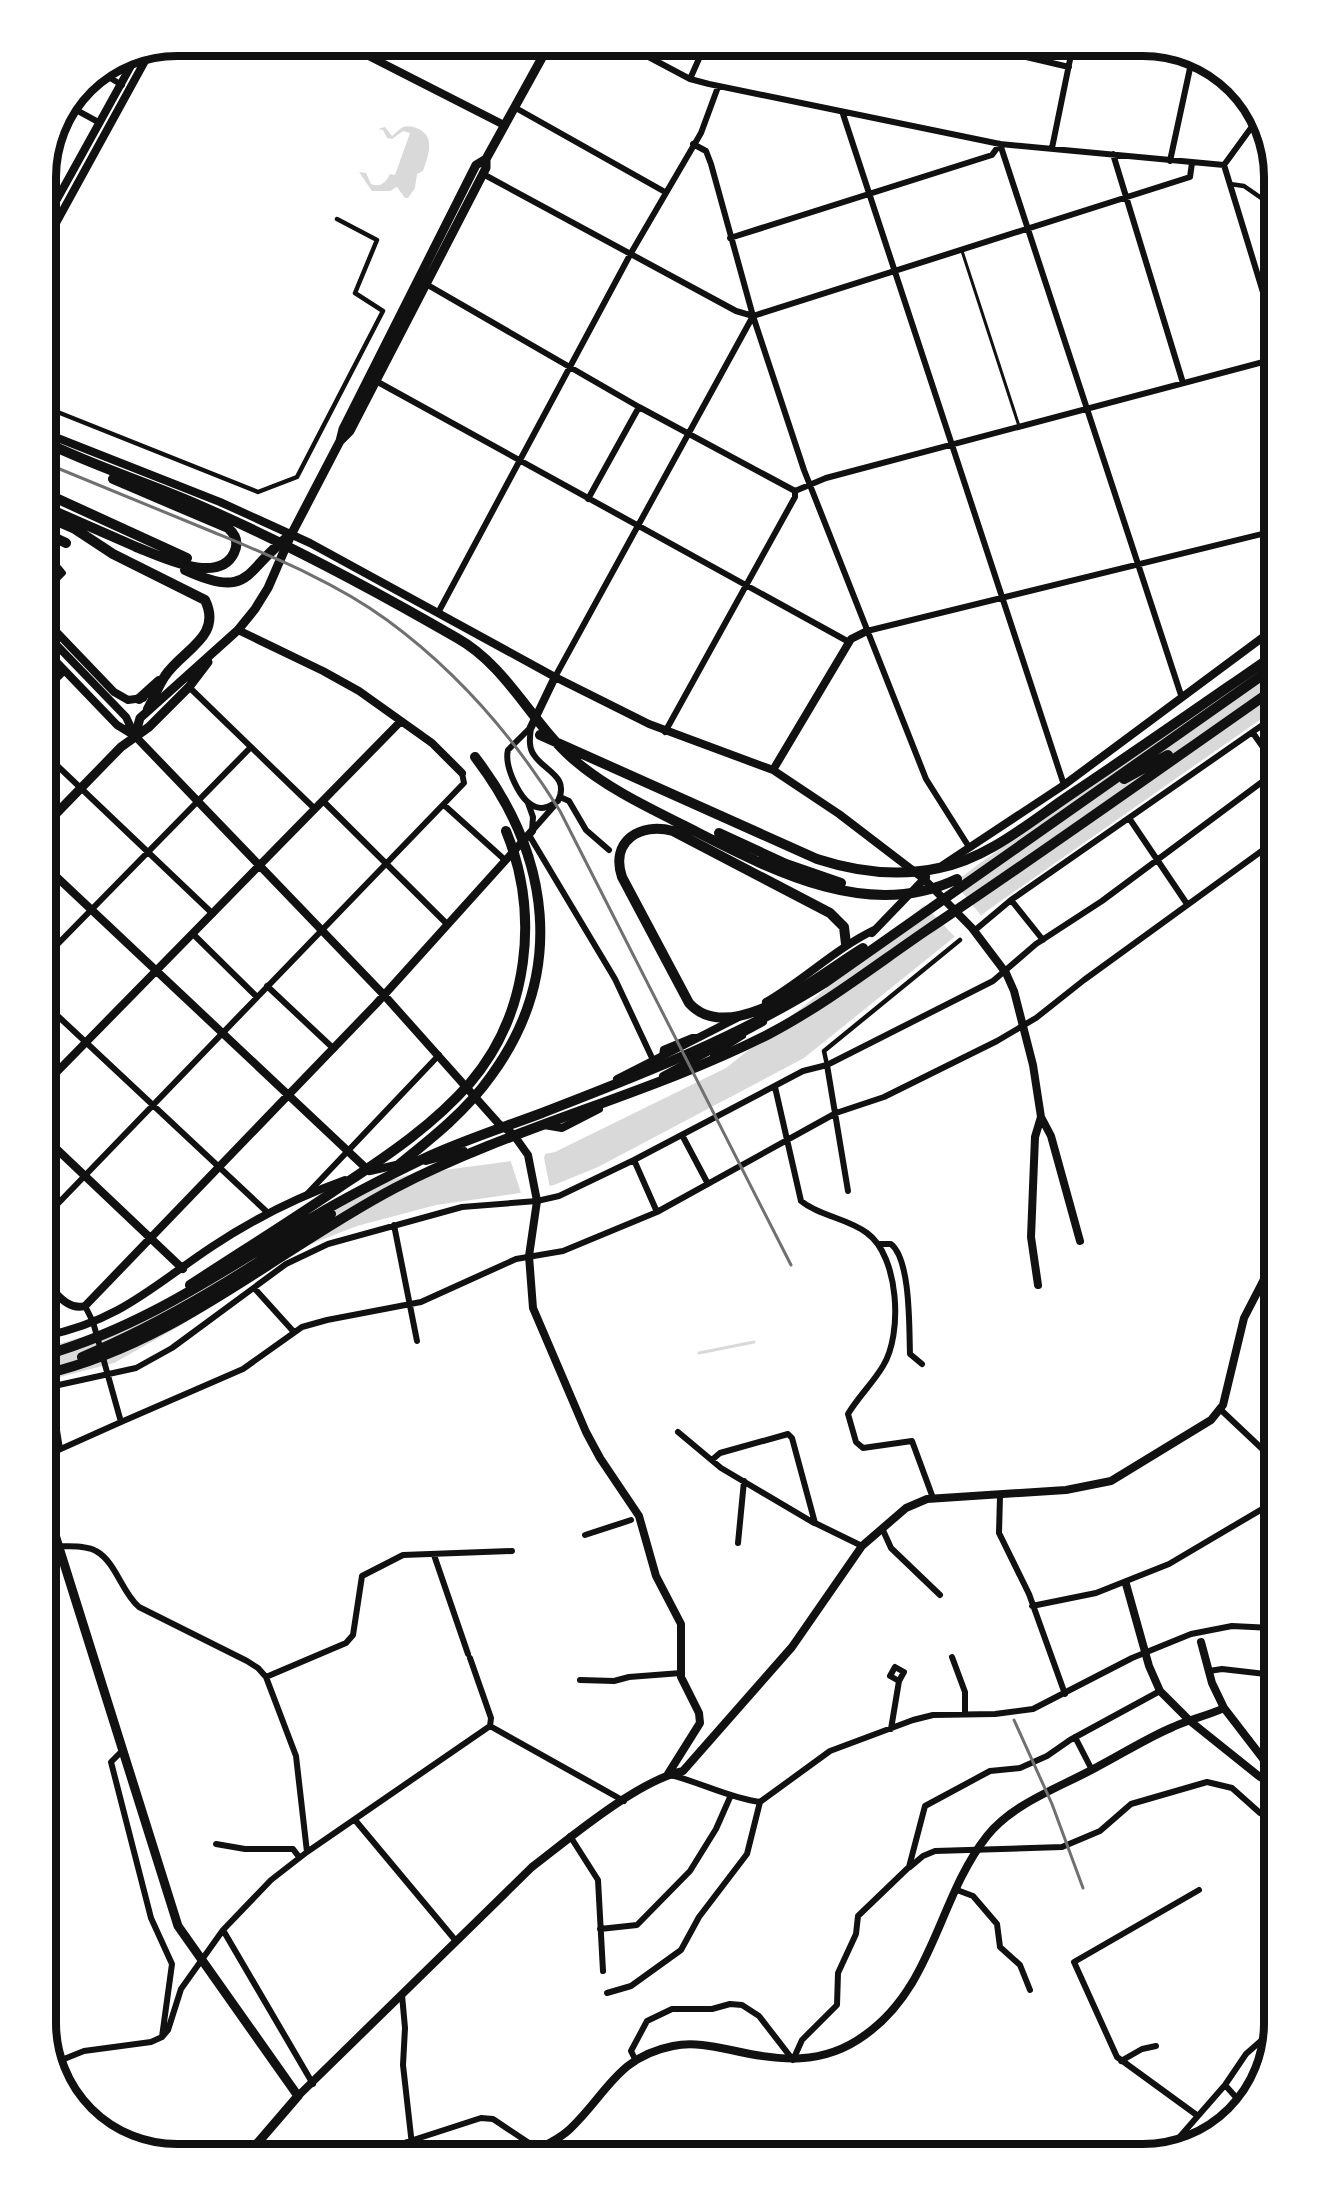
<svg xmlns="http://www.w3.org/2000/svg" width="1319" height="2199" font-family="'Archivo Narrow',sans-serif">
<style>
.water{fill:#d9d9d9}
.pier{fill:#fff}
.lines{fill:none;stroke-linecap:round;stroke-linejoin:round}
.stream{stroke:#d9d9d9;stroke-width:3}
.service{stroke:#111;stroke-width:3}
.pedestrian{stroke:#111;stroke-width:4.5}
.minor{stroke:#111;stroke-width:6}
.tertiary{stroke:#111;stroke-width:8}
.primary{stroke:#111;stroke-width:9}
.motorway{stroke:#111;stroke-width:10}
.rail{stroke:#707070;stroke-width:3}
.rim{fill:none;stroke:#111;stroke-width:8}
</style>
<rect width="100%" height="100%" fill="#fff"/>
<path class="water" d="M385,127L392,136C395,134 399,129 403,127C414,124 428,132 429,142C430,152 426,162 423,171L417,174L415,188L408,198H405L397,187L390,191H372L359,172L366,173L371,184C381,188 386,182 390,174L395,175L410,133L403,131L392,139L387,138L383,130L378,129Z
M1274,656V710L988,910L804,1058L598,1167L554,1185L520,1193L436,1205L357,1226L308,1245L178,1327L114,1363L45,1381V1348L128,1323L354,1193L407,1175L511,1161L555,1152L726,1068L863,959L922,907L980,863L1246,679Z"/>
<path class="pier" d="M954,882L983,918L956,938L923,904Z
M546,1151L544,1158L550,1188L521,1193L510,1159Z"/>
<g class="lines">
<path class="stream" d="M699,1353L754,1342"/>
<path class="service" d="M962,251L1019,426"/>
<path class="pedestrian" d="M1230,184L1244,186L1274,207
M45,388L57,393L50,409L258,492L297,477L383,311L355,293L377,240L337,219
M827,1065L824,1051L960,940"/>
<path class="minor" d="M626,45L690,79L709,84L1000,144L1224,165
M975,45L1069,67
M100,72L122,85
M690,79L705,45
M69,106L100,123
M514,107L665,192
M843,114L1064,785
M693,144L706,151L711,164L753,316L804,470L926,779L969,847
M1000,144L1182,698
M1052,148L1073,45
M1113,154L1183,383
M1170,161L1192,59
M1224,165L1274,328
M1224,165L1259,117
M483,174L736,311L753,316L1190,177L1192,163
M730,238L992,155L1000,144
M426,284L639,407L795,491
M376,381L849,642
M795,491L826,478L1274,359
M588,499L639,407
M45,591L63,573L59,568L45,564
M439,611L631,253L701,133L718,87
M867,631L1274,531
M555,677L753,316
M189,687L315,809
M45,691L65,671
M531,727C530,736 528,747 534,755C544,771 570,776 558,801C551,805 545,810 536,807C520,802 504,766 508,750Z
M665,732L795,497V491
M1253,733L1274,763
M45,754L213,914
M560,797L569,801L586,830L609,850
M323,801L448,925
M528,803L533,817L532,831
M444,805L505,860
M1129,818L1187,904
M532,831L554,806
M529,835L615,979L653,1060
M1011,900L1043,940
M974,931L1011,900L1274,717
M193,934L257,997
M45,957L251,747
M267,986L334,1049
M45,1004L267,1212
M713,1055L743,1036
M662,1056L663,1049L692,1037H698
M827,1065L848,1191
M775,1087L801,1201C819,1216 847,1218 867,1233C899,1256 903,1334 883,1366C873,1383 858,1397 848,1414L856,1442L863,1448L912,1441L933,1498
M682,1135L708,1184
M634,1160L657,1212
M307,1194L439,1055
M45,1217L464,783L462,773
M394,1225L417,1341
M880,1244H891C911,1260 909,1329 910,1354L922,1364
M255,1289L293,1331
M50,1387L60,1449
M45,1388L136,1368L172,1348L286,1264L328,1244L462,1207L537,1201L559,1196L634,1160L803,1071L827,1065L993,981L1036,944L1102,901L1274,773
M1221,1410L1274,1460
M121,1422L243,1369L302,1327L327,1320L421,1302L516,1259L563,1251L657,1212L836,1113L884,1097L997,1041L1036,1018L1084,980L1274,842
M678,1432L721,1468L814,1523
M45,1456L121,1422L93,1322L85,1306
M713,1459L720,1453L788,1434L792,1438L815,1523L862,1546
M1000,1496L999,1533L1029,1594L1065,1694
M882,1528L891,1548L940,1595
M585,1535L631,1520
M738,1543L744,1481
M59,1546C70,1547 86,1545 96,1551C116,1562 122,1593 139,1607L247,1661L258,1668L266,1677L296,1756L307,1852
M434,1555L468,1654
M1032,1606L1096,1593L1169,1564L1274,1502
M952,1657L965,1692V1714
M1209,1671L1222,1669L1274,1675
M266,1677L346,1643L353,1635L362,1576L403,1555L512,1551
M580,1680L614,1681L629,1677L681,1673
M490,1726L624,1801
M891,1729L899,1681L904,1672L895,1667L890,1676L899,1681
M1075,1737L1092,1770
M123,1750L111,1762L151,1918L172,1964L162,2037
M670,1775C700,1782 729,1798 760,1802L830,1751L913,1720L933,1715L995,1714L1033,1709L1132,1658L1191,1634L1232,1626L1274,1628
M355,1820L456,1941
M570,1836L598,1880L603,1971
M216,1844L245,1849H293L299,1857
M910,1867L923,1856L935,1851L1062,1847L1100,1831L1131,1804L1207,1782L1232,1788L1260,1813
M957,1890L973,1896L997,1924L1000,1947L1020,1965L1030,1990
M600,1929L637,1925L690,1871L716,1829L731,1795
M223,1930L313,2084
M607,1993L631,1986L681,1950L699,1917L747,1854L760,1802
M402,1995L405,2028L403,2065L413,2154
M635,2059L631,2051L647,2021L672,2009H712L730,2004L742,2005L759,2016L793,2060L802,2040L837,2005L838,1973L856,1934L858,1916L909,1867L925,1806L990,1771L1020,1768L1047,1756L1070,1740L1160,1691
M1121,2061L1142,2049L1156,2046
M54,2063L84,2051L151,2042L162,2037L168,2030L181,1989L223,1930L271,1880L307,1852L490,1726L491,1718L470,1658
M1225,2085L1242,2104
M1198,2116L1117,2057L1074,1962L1199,1890
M555,2140L560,2146L577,2154
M1170,2148L1225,2085L1246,2054L1271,2032
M370,2154L481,2118L493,2119L538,2149
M693,2154L716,2150"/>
<path class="tertiary" d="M347,45L504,125
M45,221L138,53
M45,243L151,50
M45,433L220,502L310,543L555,677L649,724L773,770L839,814L924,879L972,928L1006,973L1014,991L1033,1065L1041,1117L1035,1137L1031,1237L1038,1285
M45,620L114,692L128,700L143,698
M238,630L323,671L359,691L432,743L462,773
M45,633L126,717L134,734
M45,650L117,725L135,736L384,995L499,1124L513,1134L528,1155L537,1201L529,1256L533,1308L586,1432L600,1458L639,1516L656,1576L681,1624V1677L699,1713L700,1723L668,1774
M531,727L555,677
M773,770L851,639L867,631
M943,865L1064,785L1274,629
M45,866L369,1171
M872,933L926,877
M766,1002C804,980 835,949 874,930
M663,1076L763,1022
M617,1079L737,1018
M45,1084L401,721
M1041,1117L1051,1136L1080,1241
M544,1125L562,1128L599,1109
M45,1138L183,1269
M426,1161L464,1151
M370,1171L396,1165
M45,1282C56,1293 68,1311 85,1306L376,1004L532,831
M45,1336C120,1321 154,1285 213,1246C255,1218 298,1197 345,1180
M1126,1584L1149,1666L1160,1691L1190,1721L1260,1777L1274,1784
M1201,1642L1212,1683L1224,1708L1274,1773
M298,2096L532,1867C570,1838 637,1781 683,1771L792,1647L862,1546L906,1508L927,1499L1066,1490L1111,1481L1211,1420L1223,1405L1244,1318L1274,1260
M527,2154C542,2147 558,2140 570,2129C607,2094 617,2057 673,2046C692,2042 712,2046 731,2050C779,2061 823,2066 865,2035C934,1986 938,1898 987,1836C1013,1803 1061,1787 1097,1767C1122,1754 1147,1738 1173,1727C1190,1719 1207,1716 1224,1708"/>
<path class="primary" d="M340,441L343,429L476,165L486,159L549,45
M135,736L140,718L238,630L255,609L268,588L291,535L340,441L350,431L486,168V159
M45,825L121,747L149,727L189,687L208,662
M45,1503L178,1926L298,2096L248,2154"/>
<path class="motorway" d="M45,442C96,467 149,483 201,506C288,544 374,590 457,638C507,666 531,722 573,759C605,787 647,807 685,826C766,867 866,923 957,879
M113,479L228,528C236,535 239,543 234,553C218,586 161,556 136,547
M45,493L187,558
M45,507L141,549
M45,516L75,529L113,554L205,600C223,637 182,650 165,676C158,686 154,698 148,709
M45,533L66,543
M185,570C254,602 244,567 291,535
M139,699L159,681
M540,735L817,859C857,872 898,877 939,868C987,859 1030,822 1070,795C1139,749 1206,702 1274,655
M1124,779L1168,755
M719,833L786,864L841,883
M846,944L844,927L830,913L673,831C640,822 610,841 622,877L689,1003C731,1050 824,971 863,948
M392,1170C427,1142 465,1113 491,1076C567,972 550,855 475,757
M190,1285C242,1251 295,1218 346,1183C390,1154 434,1124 470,1083C529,1014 540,914 506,831
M45,1355C146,1326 225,1269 315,1216C350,1195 386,1177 423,1159C461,1141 502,1128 542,1113C640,1075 737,1038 826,982L1274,667
M82,1357C171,1320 252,1268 331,1214
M45,1374C177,1343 277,1250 395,1188C514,1126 649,1095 769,1034C824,1005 873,967 924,932C1042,853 1158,770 1274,689"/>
<path class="rail" d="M45,463C101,486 157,509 213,532C273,557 335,582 387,620C458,672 514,737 560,811L791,1265
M1014,1720L1052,1804L1083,1888"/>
</g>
<path d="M0 0H1319V2199H0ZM177 56H1143A121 121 0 0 1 1264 177V2023A121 121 0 0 1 1143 2144H177A121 121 0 0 1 56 2023V177A121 121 0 0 1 177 56Z" fill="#fff" fill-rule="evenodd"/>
<path class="rim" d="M177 56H1143A121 121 0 0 1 1264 177V2023A121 121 0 0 1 1143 2144H177A121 121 0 0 1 56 2023V177A121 121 0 0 1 177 56Z"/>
</svg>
